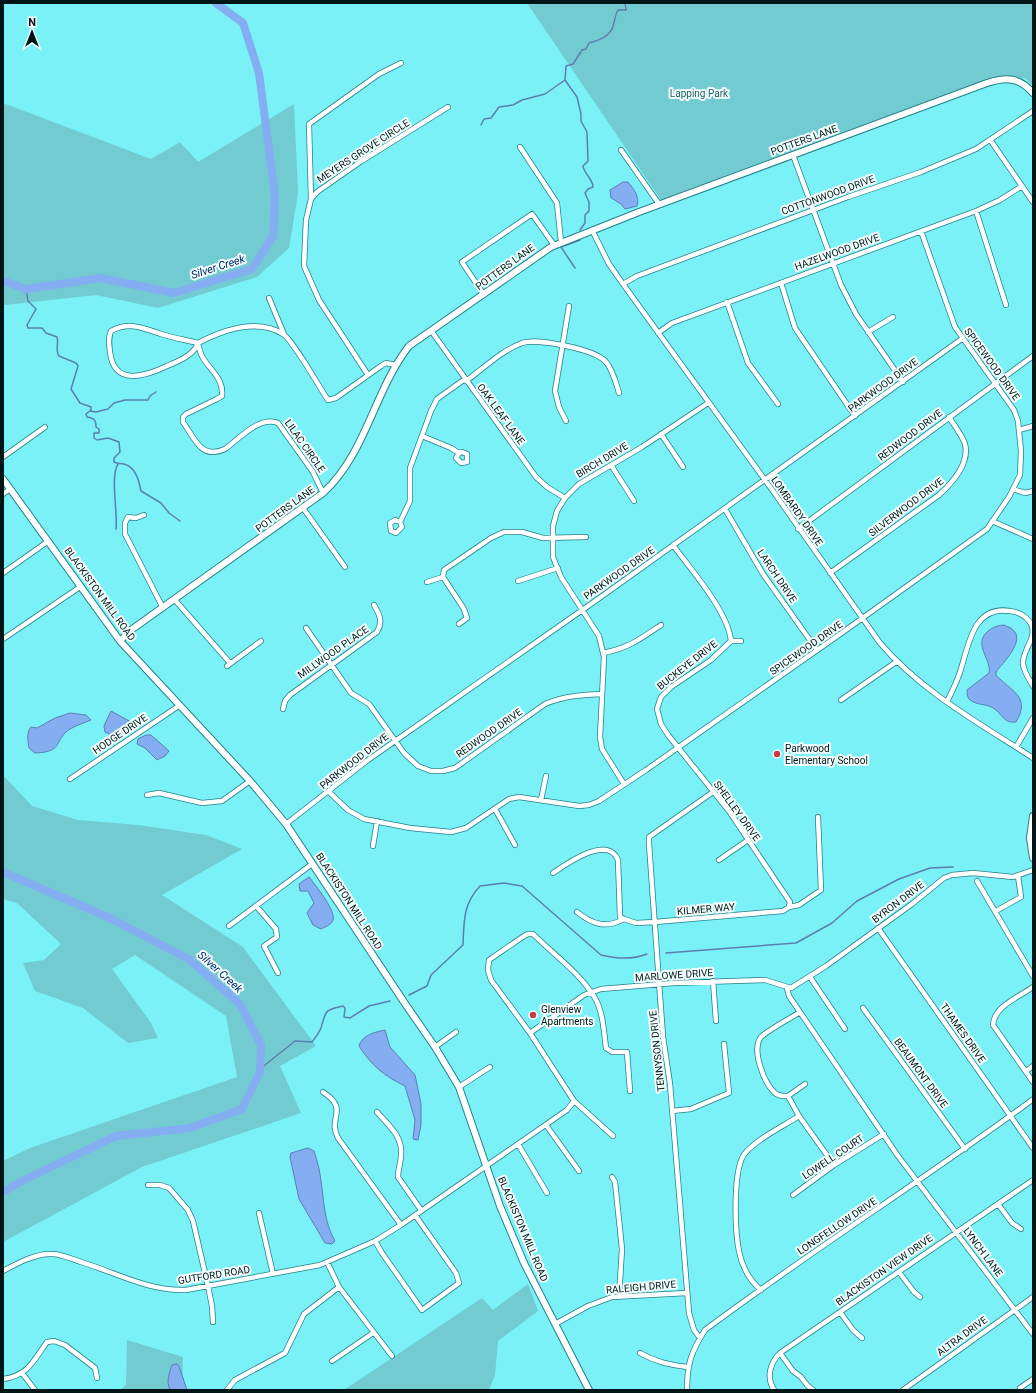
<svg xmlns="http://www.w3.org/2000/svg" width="1036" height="1393" font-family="Roboto,sans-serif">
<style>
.green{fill:#72cbd1}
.water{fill:#85adf2;stroke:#5d7fb0}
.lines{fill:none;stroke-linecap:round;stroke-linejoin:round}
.stream{stroke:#5d7fb0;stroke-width:1.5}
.river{stroke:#85adf2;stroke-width:8}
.minor-casing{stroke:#218287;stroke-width:6}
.major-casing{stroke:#218287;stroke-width:8}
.minor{stroke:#fff;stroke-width:4.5}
.major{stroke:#fff;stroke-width:6}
.poi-dot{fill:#ca3a46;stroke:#f3fefe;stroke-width:1.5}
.labels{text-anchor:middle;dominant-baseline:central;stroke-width:4;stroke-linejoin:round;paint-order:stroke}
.park-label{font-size:10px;fill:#1b6064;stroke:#f3fefe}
.street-label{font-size:10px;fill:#001516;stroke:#f3fefe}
.poi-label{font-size:10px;fill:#001516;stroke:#f3fefe;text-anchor:start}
.water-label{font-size:11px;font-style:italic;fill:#00256d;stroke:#f3fefe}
</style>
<rect width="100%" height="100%" fill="#7af0f7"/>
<path class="green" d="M527,3H1033V86L1025,78L1005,77L663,203Z
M3,103L151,159L180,142L198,162L294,104L298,193L289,248L257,277L158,308L96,295L5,305L3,303Z
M3,775L32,806L78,820L138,825L206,835L242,849L162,895L243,947L316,1046L280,1066L301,1113L142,1167L3,1242V1161L30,1148L237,1077L226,1016L135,955L112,969L151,1023L158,1038L128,1043L83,1008L35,991L23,963L44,960L61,944L17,903L3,899Z
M528,1284L538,1311L498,1341L495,1375L489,1390H344L482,1298L493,1310Z
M127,1340L183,1357L182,1378L186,1390H120L126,1385Z"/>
<path class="water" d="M623,182H628C634,189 640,197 637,206L625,209L621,204L611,198L610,190Z
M1003,625C1033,633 1006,659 996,672V675C1009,690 1032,696 1016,722C1004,723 1004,717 996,710C988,703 976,706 969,699C967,696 967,693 967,690L989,673C992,660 974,646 986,633C991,628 996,626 1003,625Z
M111,711L131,722V726C124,734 115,738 105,732L104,726Z
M70,713L86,715L91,720C84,723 77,725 70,729C53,740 65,752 35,753L29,748C28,741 26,733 31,727L37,728L55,718Z
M146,735H151L169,751L165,756L157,760L145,748L137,744L138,739Z
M309,877C315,885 336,910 333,920C331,925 325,927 321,929L313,925L307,913L314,903L308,891H300L299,884Z
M385,1030L390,1047L415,1075L421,1104V1125L418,1140L413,1139L415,1120L405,1086C384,1076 371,1065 359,1046C362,1035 375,1032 385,1030Z
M308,1148L314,1151C317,1160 320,1171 321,1181C324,1201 324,1222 335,1241L332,1244L325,1243L299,1199L290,1157L291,1153Z
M177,1364L179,1366L187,1390H170C166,1381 169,1374 172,1365Z"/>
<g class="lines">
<path class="stream" d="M481,125L484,119L491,118L499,107L513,105L522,100L545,94L565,80
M580,230L585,223V215L589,211V202L585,193L588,189L593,187C593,179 584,174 583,166L588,161L587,132L581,121V114L577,97L565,80L566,66L573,64L582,50L586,49L589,43C597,41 608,37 612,29C615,23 614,17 618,10H626L625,3
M575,268L561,247L580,240
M26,289L28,301L36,309L27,325L28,328H42L46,333L57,337C59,343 55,351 59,356L76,363L78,366L71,389L80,403L91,407V410L86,414L87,417C94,418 96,420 96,427L99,429V433H94V438L97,440L108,438L119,442L120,452L114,458V462C118,464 120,463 124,464C136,467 139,481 141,491L161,503L169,513L180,521
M90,411L96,412L108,409L114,403L125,400H148L150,396L156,392
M116,529C118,513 110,477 118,464
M666,953L796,943L832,923L857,901L899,879L930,868L953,867
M409,995L427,986L431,975L463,945C464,921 463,904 480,886L504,883L522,886L601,955C617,959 632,960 647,954
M260,1069L295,1041L312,1042C315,1038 319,1033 321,1028C326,1012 323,1010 343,1006L345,1008L344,1017L350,1018L369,1006L390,1001"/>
<path class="river" d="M3,281L26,289L101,278L174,293L252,269L273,236L275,196L259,73L243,23L216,3
M3,872L112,919L190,960L240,1004L261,1045L260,1072L242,1109L190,1128L116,1136L24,1180L3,1192"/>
<defs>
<path id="minor" d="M991,141L1033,202
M520,147L557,203L561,242
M621,150L659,204
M793,155L841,285L856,314L903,382
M311,199L309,124L379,74L401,63
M976,211L1006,305
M592,230L609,264L623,284L773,491L880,643C922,692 979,723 1033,758
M781,283L795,328L855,416
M623,284L637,276L848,197L921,172L976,149L1033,111
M484,295L462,262L532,214L554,245
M269,298L284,334
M727,302L748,363L778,404
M432,332L536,477L547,487L565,498
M868,332L893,317
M658,333L672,323L976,211L1000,200L1022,186
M368,375L319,300L304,266L306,220L311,199L317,192L360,162L448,107
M466,381C484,368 501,351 522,343C537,338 595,349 606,362C613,370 616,383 619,393
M566,421L559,407L555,391L569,306
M1019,430L1033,426
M661,434L683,467
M422,436L451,448L459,453L456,458L461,463L467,462V454L462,452L459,453
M3,457L45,427
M611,465L634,501
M1013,489L1025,493L1033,491
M323,493L313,472L278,423C260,415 239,439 225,449C201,460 195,439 183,422V417L186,414L217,399L222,396C224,379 211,371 203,358C200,353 199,348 198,343C186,340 173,338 161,334C143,328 129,321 111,331C108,338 109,344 110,352C114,387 146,376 167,366C179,361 194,355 198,343C223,330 257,318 283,334C293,340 319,387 328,400L336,398L381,366L386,363L395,365
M3,494L10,489
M303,508L345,567
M725,509L763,574L817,650
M144,515L136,518L128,517L125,523V534L163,608
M992,521L1033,539
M400,522L402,527L396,533L391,531L390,523L395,520L400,522L410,501V468L431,411L437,399L465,379
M798,529L1033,356
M3,573L47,542
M830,573L939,495C952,483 970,464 965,444C962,435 954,425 949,417
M518,581L558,568
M427,582L443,577
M175,600L230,663
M459,624L467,618L464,609L443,577L444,570L491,538L504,532H522L543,538L586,537
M306,628L351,693L369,704L404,753L418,766L431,771H443L455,768L545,704C564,696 581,695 601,694
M3,639L80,587
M731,641H741
M603,653C629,648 640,639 661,625
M227,666L261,641
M841,700L896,662
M947,702C952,691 958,680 961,669C969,643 974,605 1010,611C1019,612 1028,617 1032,626C1036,639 1022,651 1023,664C1024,672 1029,679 1033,686
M283,709L285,701L290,695L377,632C383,622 380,615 374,605
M1016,747L1033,718
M70,779L180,705
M624,784L602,749L600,737L604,657L599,636L561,577L553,557V526L557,511L565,498L579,484L642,447L708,403
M329,792L348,810L364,819L410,828L451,832L466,828L509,799L519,797L579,806L589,805L599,801L646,770L843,632L987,529L1009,497L1020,475L1021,451L1018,421L1014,410L955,327L921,231
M147,795L159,793L202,803L222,801L250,781
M541,800L546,776
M495,809L515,845
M286,824L368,760L598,599L963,338
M373,846L377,821
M719,860L748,840
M553,873C566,864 608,834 618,860L620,917L624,919
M977,881L1033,976
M257,907L276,929L277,937L264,946L278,973
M789,907L799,905L821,890L818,817
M996,911L1021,897L1018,876
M577,912C592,924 606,929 624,919L636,923L655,922L783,911L789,907L790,902L729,811L668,735L661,724L657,709L661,697L671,687L711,660L731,641C728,611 691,570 673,545
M229,926L312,864
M878,928L1033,1148
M810,977L845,1029
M713,981L716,1021
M1033,987C1019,997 994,1006 993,1025L1033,1082
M787,988L789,996L898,1156L1033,1334
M863,1008L965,1149
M800,1012C791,1018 768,1030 761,1037C751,1050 764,1082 774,1092C777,1096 783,1096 788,1096L805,1084
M530,1033L584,995L601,989L674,983L765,980L791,988L826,966L912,904L944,878L952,875L973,873L1013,877L1033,870
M435,1047L456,1032
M1026,1071L1033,1066
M459,1087L490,1067
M323,1092C350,1110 327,1117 338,1138L401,1225
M788,1096L799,1116L834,1165
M672,1111L691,1109L729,1093L724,1044
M377,1112C388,1125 403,1136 401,1155C401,1162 398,1169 398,1177L421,1210
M546,1125L579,1171
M613,1136L574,1101L530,1033L491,980L488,970L489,960L524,936L528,934H533C553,954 580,973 595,998C603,1012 604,1032 606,1048L612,1052H627L630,1091
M518,1144L547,1193
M612,1177L615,1182L622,1249L619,1297
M148,1185H160L169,1188L188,1210L193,1221L208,1286L212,1306L213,1322
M793,1195L834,1165L884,1134
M998,1204L1012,1223L1021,1229
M259,1213L273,1274
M375,1241L382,1253L422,1310L459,1283L456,1273L415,1215
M327,1262L339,1287L392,1356
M3,1271C16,1264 36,1253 52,1254C61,1254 72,1259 81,1262C117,1273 148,1291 186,1290L320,1265L375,1241L401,1225L567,1110L574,1101
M899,1272L914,1292L920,1297
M761,1290C749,1280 742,1266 739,1251C735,1231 732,1166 746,1152C760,1137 782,1127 799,1116
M840,1312L853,1330L862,1338
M555,1324L588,1306L612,1297L687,1293
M700,1338L694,1330L689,1313L670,1084L663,1037L649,844V837L713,792
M640,1353C656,1362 670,1365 688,1367
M780,1353L793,1371L801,1377L807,1385L813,1390
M332,1361L373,1333
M22,1373L35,1390
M3,1379C28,1376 34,1360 47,1342L54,1341L65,1345L95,1368L97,1378
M1020,1388L1033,1379
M227,1390L235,1380L285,1353L304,1314L339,1287
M687,1390C687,1364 691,1352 705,1330C812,1250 925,1179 1032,1100
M774,1390C766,1377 770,1363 780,1353L1033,1180
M903,1390L1033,1297"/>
<path id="major" d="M3,479L120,641L250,781L286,824L406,1005L435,1047L459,1087L500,1206L524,1263L589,1390
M120,641L131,630L323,493C366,454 374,391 409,346L551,247L639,212L987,83C1006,77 1019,77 1033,93
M1033,816L1030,838L1033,858"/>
</defs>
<use href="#minor" class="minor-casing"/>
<use href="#major" class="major-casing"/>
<use href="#minor" class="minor"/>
<use href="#major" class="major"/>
</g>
<g class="poi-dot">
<circle cx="777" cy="754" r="4"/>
<circle cx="533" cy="1015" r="4"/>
</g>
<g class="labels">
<g class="park-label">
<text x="699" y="93">Lapping Park</text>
</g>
<g class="street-label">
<text transform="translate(804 140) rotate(-20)">POTTERS LANE</text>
<text transform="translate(363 151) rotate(-33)">MEYERS GROVE CIRCLE</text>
<text transform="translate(828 195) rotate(-20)">COTTONWOOD DRIVE</text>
<text transform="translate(837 252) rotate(-20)">HAZELWOOD DRIVE</text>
<text transform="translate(505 267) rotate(-36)">POTTERS LANE</text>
<text transform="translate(992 364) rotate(54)">SPICEWOOD DRIVE</text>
<text transform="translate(883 385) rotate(-36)">PARKWOOD DRIVE</text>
<text transform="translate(501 414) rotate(54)">OAK LEAF LANE</text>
<text transform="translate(910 435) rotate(-37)">REDWOOD DRIVE</text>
<text transform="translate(305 446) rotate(55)">LILAC CIRCLE</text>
<text transform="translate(602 460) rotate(-31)">BIRCH DRIVE</text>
<text transform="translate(906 507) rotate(-37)">SILVERWOOD DRIVE</text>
<text transform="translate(285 509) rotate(-36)">POTTERS LANE</text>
<text transform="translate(797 511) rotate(55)">LOMBARDY DRIVE</text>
<text transform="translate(619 573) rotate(-35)">PARKWOOD DRIVE</text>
<text transform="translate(777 576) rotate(56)">LARCH DRIVE</text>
<text transform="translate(100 594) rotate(54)">BLACKISTON MILL ROAD</text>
<text transform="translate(806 648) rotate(-35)">SPICEWOOD DRIVE</text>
<text transform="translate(333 652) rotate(-35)">MILLWOOD PLACE</text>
<text transform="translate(687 665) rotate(-38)">BUCKEYE DRIVE</text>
<text transform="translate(489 733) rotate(-35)">REDWOOD DRIVE</text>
<text transform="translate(120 734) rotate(-34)">HODGE DRIVE</text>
<text transform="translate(354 761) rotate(-38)">PARKWOOD DRIVE</text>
<text transform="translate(737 811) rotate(54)">SHELLEY DRIVE</text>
<text transform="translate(349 901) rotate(57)">BLACKISTON MILL ROAD</text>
<text transform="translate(898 902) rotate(-37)">BYRON DRIVE</text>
<text transform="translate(706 909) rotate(-5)">KILMER WAY</text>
<text transform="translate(674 975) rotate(-4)">MARLOWE DRIVE</text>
<text transform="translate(963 1033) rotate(55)">THAMES DRIVE</text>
<text transform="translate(657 1051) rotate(-96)">TENNYSON DRIVE</text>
<text transform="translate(921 1073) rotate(54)">BEAUMONT DRIVE</text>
<text transform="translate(833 1157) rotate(-34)">LOWELL COURT</text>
<text transform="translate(837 1226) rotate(-34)">LONGFELLOW DRIVE</text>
<text transform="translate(523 1229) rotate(67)">BLACKISTON MILL ROAD</text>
<text transform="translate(983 1252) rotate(53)">LYNCH LANE</text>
<text transform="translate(884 1270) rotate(-35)">BLACKISTON VIEW DRIVE</text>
<text transform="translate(214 1275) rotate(-9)">GUTFORD ROAD</text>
<text transform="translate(641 1287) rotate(-5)">RALEIGH DRIVE</text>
<text transform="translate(962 1336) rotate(-36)">ALTRA DRIVE</text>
</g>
<g class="poi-label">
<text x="785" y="748">Parkwood<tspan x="785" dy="12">Elementary School</tspan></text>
<text x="541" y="1009">Glenview<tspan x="541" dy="12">Apartments</tspan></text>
</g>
<g class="water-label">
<text transform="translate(218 267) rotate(-18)">Silver Creek</text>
<text transform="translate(220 972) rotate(42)">Silver Creek</text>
</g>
</g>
<rect width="1036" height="1393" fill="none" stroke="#001516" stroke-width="8"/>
<g transform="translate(32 32)" stroke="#f3fefe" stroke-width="3" paint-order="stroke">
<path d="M0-3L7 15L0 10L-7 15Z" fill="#001516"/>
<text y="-6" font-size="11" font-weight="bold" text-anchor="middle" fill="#001516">N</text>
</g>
</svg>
